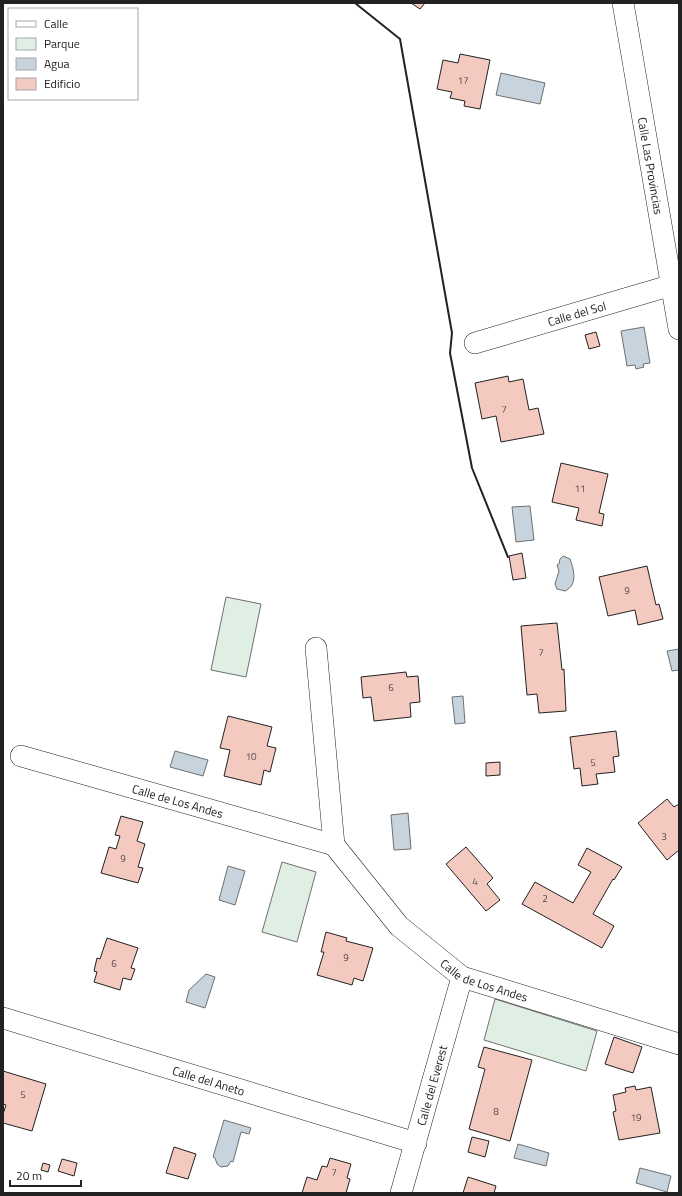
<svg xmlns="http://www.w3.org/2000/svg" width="682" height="1196" font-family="'Titillium Web',sans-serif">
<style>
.green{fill:#e0efe3;stroke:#6f6f6f}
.water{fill:#c7d3dd;stroke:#6f6f6f}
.building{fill:#f3c9c0;stroke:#222}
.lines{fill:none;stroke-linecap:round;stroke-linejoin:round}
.minor-casing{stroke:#222;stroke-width:22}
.minor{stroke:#fff;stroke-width:21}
.wall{stroke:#222;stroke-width:2}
.labels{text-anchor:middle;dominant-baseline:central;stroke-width:3;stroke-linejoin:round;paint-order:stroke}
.number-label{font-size:10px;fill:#564c4a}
.street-label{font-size:12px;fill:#222;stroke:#fff}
</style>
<rect width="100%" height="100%" fill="#fff"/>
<path class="green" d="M226,597L261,604L246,677L211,670Z
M282,862L316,872L297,942L262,932Z
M495,999L597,1031L586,1071L484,1040Z"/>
<path class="water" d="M501,73L545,83L540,104L496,95Z
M644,327L650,363L643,364L644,367L636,369L635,365L627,366L621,331Z
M530,506L534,540L516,542L512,507Z
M563,556L570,559C574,570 578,585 565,591L557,589L555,584L559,571L557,565L559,564L560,559Z
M679,649V670L672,671L667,651Z
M463,696L465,723L455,724L452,697Z
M175,751L208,760L203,776L170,767Z
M408,813L411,849L394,850L391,815Z
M228,866L245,871L235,905L219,900Z
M206,974L215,977L205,1008L186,1002L189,990Z
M224,1120L251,1128L249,1134L241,1132L233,1162L231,1161L228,1166L221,1167L217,1164L215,1158L213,1157Z
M518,1144L549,1153L546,1166L514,1158Z
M640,1168L671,1176L667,1192L636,1183Z"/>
<path class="building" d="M411,3H425L420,9Z
M460,54L490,60L480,109L464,106L465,101L450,98L452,92L437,89L443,60L458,63Z
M596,332L600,346L589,349L585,335Z
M508,376L509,382L523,379L529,410L538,408L544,434L501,442L496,416L482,419L475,383Z
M561,463L608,474L599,513L604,514L602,526L576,520L579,508L552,502Z
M522,553L526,578L513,580L509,556Z
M647,566L656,605L659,604L663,619L638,625L635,610L608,616L599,577Z
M557,623L562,670L564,669L566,711L539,713L537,694L527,695L521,626Z
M406,672L407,677L418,676L420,702L410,703L411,717L374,721L371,697L363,698L361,677Z
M228,716L272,727L267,746L276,748L270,772L264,770L261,785L224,776L230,750L220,748Z
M616,731L619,756L613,757L615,772L596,774L598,784L582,786L580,768L574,769L570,737Z
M500,762V775L486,776V763Z
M667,799L674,807L679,804V850L667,860L638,823Z
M121,816L143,822L137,841L145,844L138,867L143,868L138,883L101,873L109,847L116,849L120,836L115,835Z
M466,847L493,878L487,884L500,900L486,911L446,864Z
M587,848L622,867L614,880L613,879L593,914L614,926L602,948L522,904L535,882L573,903L591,872L578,865Z
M326,932L347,938L346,941L373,948L363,981L354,978L352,985L317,975L324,952H321Z
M107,938L138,948L131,968L135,969L131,980L123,978L120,990L94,982L97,972L94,971L97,958L100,959Z
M614,1037L642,1047L633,1073L605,1064Z
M484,1047L532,1060L510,1141L469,1129L485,1069L478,1067Z
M3,1071L46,1084L32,1131L3,1123V1114L6,1105L3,1104Z
M635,1086L636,1090L651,1087L660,1133L619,1140L613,1112L616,1111L613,1095L626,1092L625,1088Z
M472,1137L489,1141L485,1157L468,1152Z
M174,1147L196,1154L188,1179L166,1173Z
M330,1158L351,1164L347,1178L350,1179L346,1193H302L307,1177L317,1180L322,1166L327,1167Z
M62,1159L77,1163L74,1176L58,1171Z
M43,1163L50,1165L48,1172L41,1170Z
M468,1177L496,1186L494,1193H463Z"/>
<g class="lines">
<defs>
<g id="minor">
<path id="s1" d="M623,3L679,329"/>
<path id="s2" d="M475,343L679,283"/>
<path d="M316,648L334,845"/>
<path id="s3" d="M21,756L334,845L399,926L462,977L679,1044"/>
<path id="s4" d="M3,1018L416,1143"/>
<path id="s5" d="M401,1193L462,977"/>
</g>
</defs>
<use href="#minor" class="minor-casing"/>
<use href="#minor" class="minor"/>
<path class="wall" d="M355,3L400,39L452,333L450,353L472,468L508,557"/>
</g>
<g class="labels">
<g class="number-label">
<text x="463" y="80">17</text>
<text x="504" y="409">7</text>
<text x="580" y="488">11</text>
<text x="627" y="590">9</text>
<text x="541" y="652">7</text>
<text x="391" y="687">6</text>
<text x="251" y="756">10</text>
<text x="593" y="762">5</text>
<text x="664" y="836">3</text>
<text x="123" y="858">9</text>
<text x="475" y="881">4</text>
<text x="545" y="898">2</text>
<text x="346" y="957">9</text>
<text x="114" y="963">6</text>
<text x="23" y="1094">5</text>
<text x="496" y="1111">8</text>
<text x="636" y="1117">19</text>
<text x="334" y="1172">7</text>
</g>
<g class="street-label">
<text stroke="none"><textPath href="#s1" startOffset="165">Calle Las Provincias</textPath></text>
<text stroke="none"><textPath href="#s2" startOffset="106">Calle del Sol</textPath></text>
<text stroke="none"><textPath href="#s3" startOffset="163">Calle de Los Andes</textPath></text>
<text stroke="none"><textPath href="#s3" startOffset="532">Calle de Los Andes</textPath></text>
<text stroke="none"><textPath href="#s4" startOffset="215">Calle del Aneto</textPath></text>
<text stroke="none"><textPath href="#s5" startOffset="112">Calle del Everest</textPath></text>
</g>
</g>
<rect width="682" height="1196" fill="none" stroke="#222222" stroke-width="8"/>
<rect x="8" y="8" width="130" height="92" fill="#ffffff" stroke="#a7a7a7"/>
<rect x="16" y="21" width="20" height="6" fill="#ffffff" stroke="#a7a7a7"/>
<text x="44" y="28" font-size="12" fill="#222222">Calle</text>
<rect x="16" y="38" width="20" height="12" fill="#e0efe3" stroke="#a7a7a7"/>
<text x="44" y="48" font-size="12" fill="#222222">Parque</text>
<rect x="16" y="58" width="20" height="12" fill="#c7d3dd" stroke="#a7a7a7"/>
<text x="44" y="68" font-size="12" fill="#222222">Agua</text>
<rect x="16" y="78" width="20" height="12" fill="#f3c9c0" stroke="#a7a7a7"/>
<text x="44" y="88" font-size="12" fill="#222222">Edificio</text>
<path d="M10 1180v6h71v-6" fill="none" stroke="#222222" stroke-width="2"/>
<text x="16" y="1180" font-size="12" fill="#222222" stroke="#ffffff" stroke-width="3" paint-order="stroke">20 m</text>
</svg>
